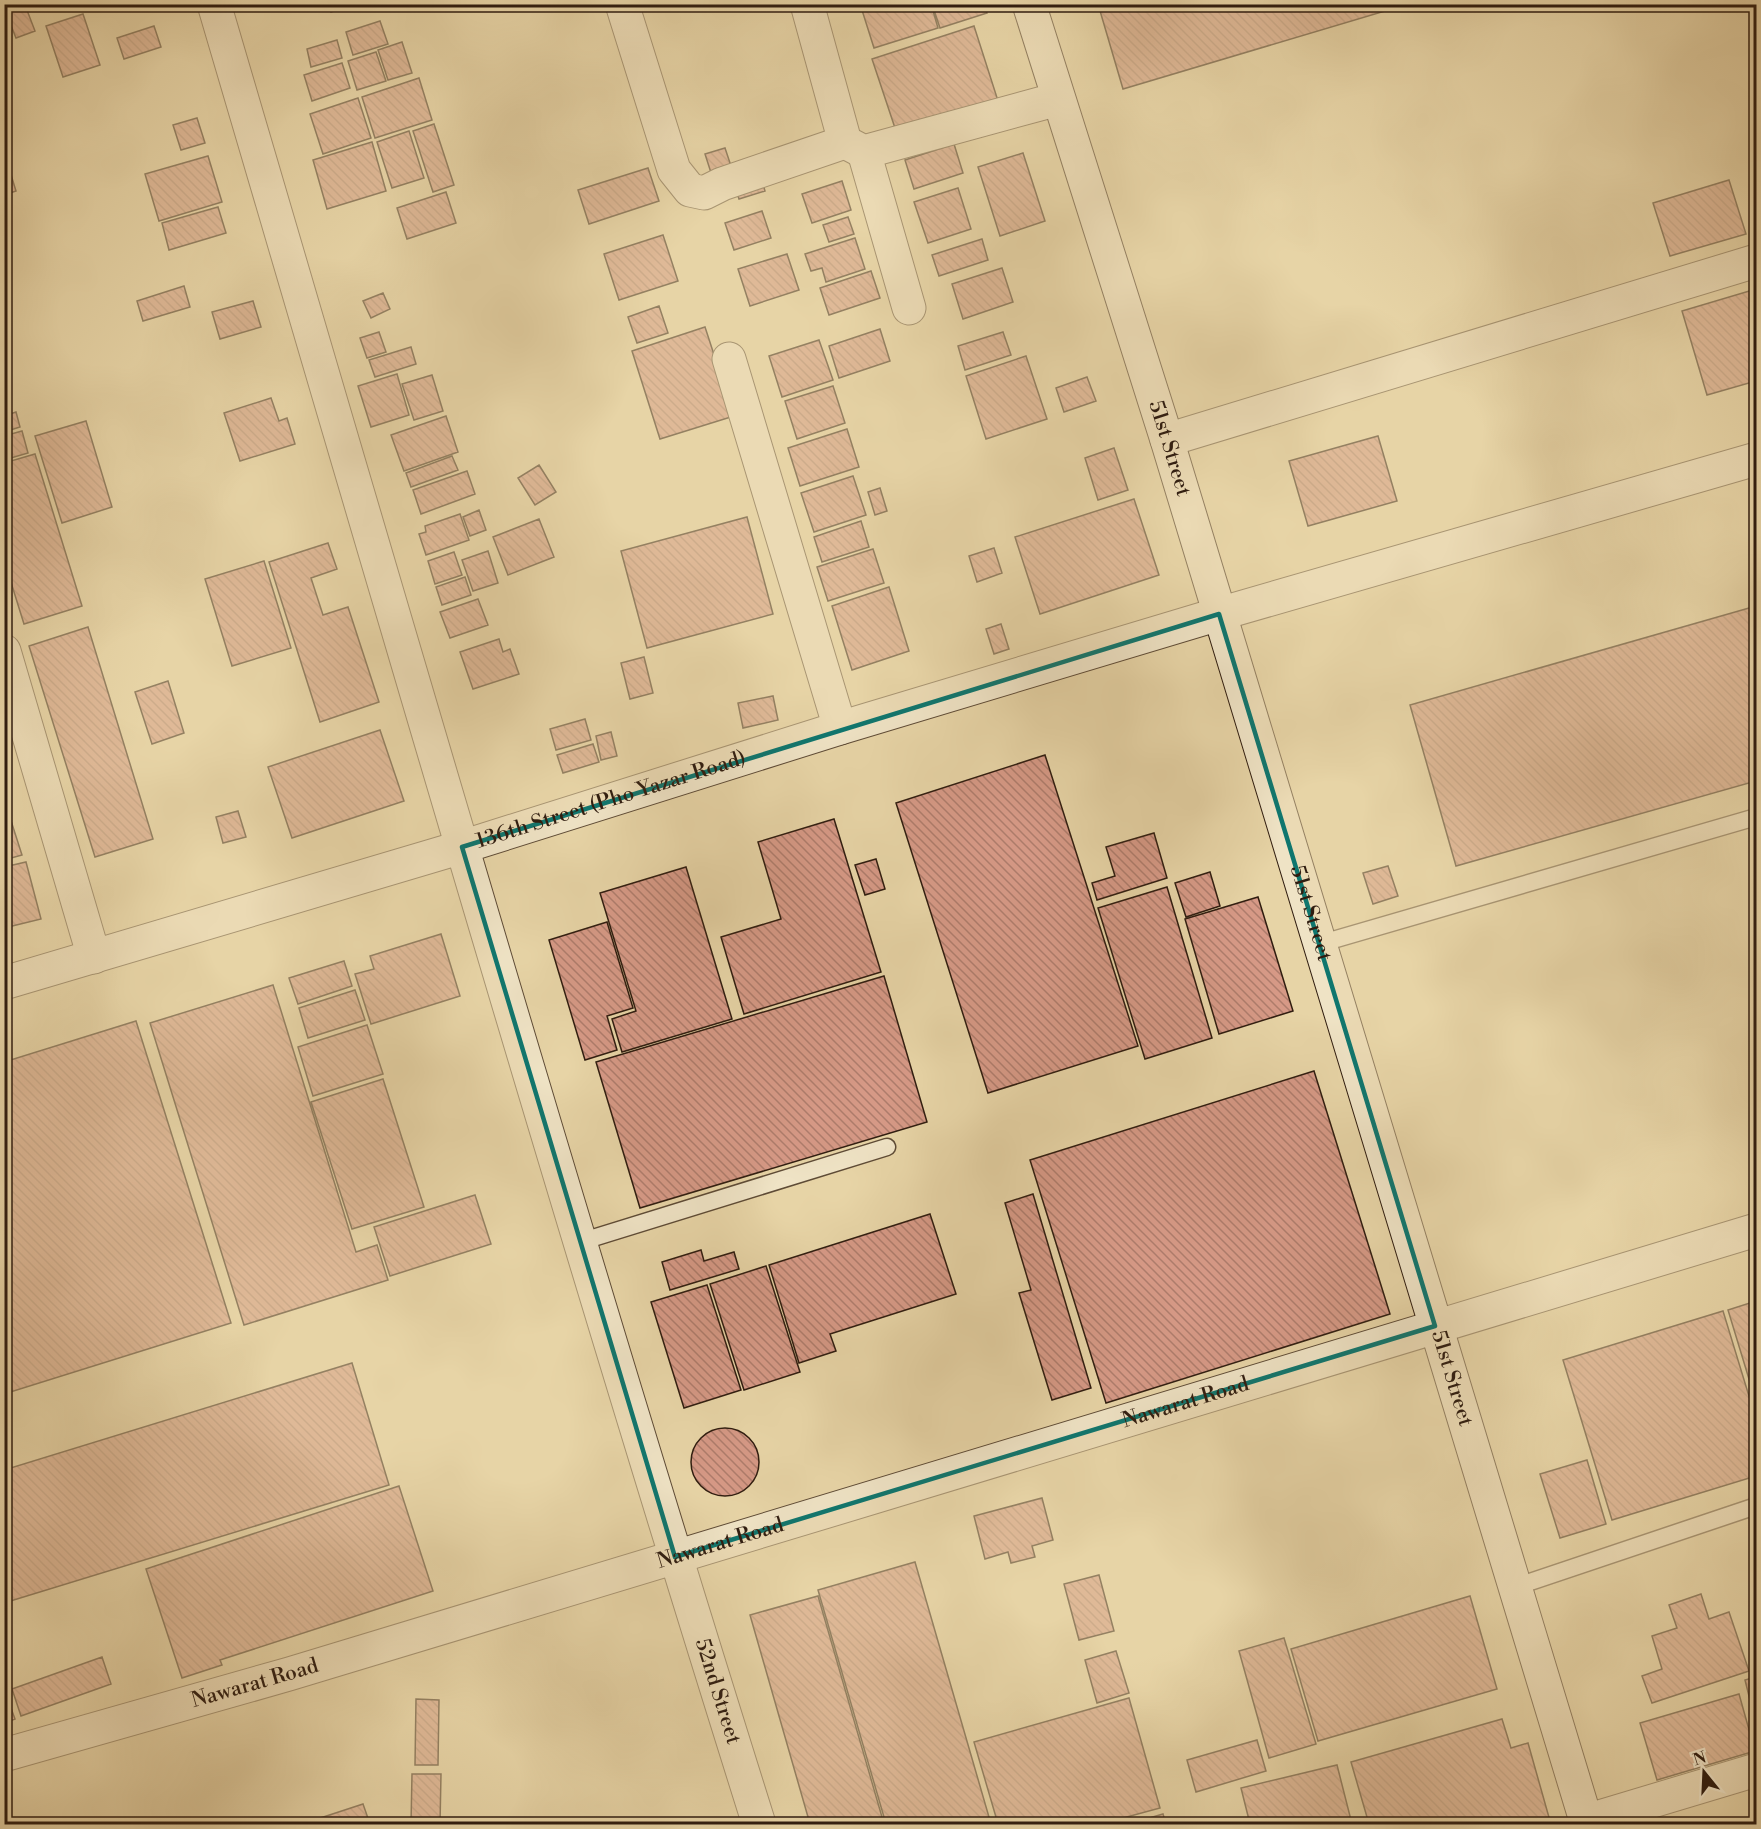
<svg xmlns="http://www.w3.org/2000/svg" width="1761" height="1829" font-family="'Libre Bodoni',serif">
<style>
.building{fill:url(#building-back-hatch);stroke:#301d10;stroke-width:1.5}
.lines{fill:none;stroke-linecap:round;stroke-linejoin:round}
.lane-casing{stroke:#5e4b36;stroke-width:19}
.street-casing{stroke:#5e4b36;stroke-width:35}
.secondary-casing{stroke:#301d10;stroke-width:35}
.lane{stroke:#efe3c5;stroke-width:16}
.street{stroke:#efe3c5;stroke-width:33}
.secondary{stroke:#efe3c5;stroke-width:33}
.marked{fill:none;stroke:#0f766e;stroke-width:4.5;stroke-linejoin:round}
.labels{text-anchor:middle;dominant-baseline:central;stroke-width:5;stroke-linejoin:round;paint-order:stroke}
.street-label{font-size:21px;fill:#301d10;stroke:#efe3c5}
</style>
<defs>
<pattern id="building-back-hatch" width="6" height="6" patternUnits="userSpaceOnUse" patternTransform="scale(1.5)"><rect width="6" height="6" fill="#d69986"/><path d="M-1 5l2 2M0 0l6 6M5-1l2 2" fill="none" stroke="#ae7c6c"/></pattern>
</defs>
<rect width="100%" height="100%" fill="#e7d4a6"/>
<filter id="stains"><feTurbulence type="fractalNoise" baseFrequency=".00333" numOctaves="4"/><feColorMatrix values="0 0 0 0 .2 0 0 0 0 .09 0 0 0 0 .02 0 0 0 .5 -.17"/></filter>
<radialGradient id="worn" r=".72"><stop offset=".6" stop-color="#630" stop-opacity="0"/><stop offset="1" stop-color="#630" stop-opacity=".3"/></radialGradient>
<path class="building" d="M329,4H357L331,12Z
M868,4H931L938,28L874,48L861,7Z
M932,4H984L987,13L940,28Z
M1098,4H1383L1385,11L1123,89Z
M25,5L35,31L16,38L6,13Z
M83,14L100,65L63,77L46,26Z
M380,21L388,44L353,55L346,32Z
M154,26L161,47L124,59L117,38Z
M974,26L999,104L898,137L872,59Z
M337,40L342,58L311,67L307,49Z
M402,42L412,73L388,80L378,50Z
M376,52L386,81L357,90L348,61Z
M342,63L350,88L312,101L304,75Z
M419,78L432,120L375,138L362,97Z
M358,98L371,138L323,154L310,114Z
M197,118L205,143L181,150L173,125Z
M434,124L454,185L433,192L413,131Z
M409,131L424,178L392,188L377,142Z
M372,142L386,191L327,209L313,160Z
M954,144L963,173L914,189L905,160Z
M725,148L734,175L714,182L705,154Z
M4,152L16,191L4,195Z
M1023,153L1045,221L1000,236L978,167Z
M208,156L222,202L159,221L145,174Z
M648,168L659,201L589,224L578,190Z
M760,174L765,191L739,199L734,183Z
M1729,180L1746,234L1670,256L1653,203Z
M842,181L851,210L812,223L802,194Z
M958,188L971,229L928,243L914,202Z
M446,192L456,223L407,239L397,208Z
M218,207L226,233L169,250L162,223Z
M762,211L771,238L734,250L725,223Z
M848,217L854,234L829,242L823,225Z
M663,235L678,281L619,300L604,254Z
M855,238L865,269L826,282L822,268L811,271L805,254Z
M982,239L988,260L939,276L932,255Z
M787,254L799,290L750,306L738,269Z
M1002,268L1013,302L963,319L952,284Z
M871,271L880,298L829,315L820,288Z
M184,286L190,307L143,321L137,301Z
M1756,289V381L1707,395L1682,311Z
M383,293L390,309L371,318L363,301Z
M253,301L261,327L220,339L212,312Z
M659,306L668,333L637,343L628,317Z
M705,327L734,416L660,439L632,351Z
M880,329L890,361L839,378L829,346Z
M379,332L386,352L367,358L360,338Z
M1003,332L1011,355L965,370L958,346Z
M819,340L833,380L782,397L769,356Z
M411,347L416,364L375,377L369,360Z
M1026,356L1047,419L986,439L966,376Z
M397,374L409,415L371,427L358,386Z
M432,375L443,411L414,420L402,384Z
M1087,377L1096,401L1064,412L1056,388Z
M833,386L845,423L797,439L785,401Z
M271,398L279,421L287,418L295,444L240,461L224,413Z
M16,412L20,427L4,432V416Z
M446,416L458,452L404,471L391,435Z
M86,421L112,507L62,523L35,436Z
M847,429L859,467L800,486L788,448Z
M22,431L28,453L4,460V436Z
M1378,436L1397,501L1308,526L1289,461Z
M1114,448L1128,490L1098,500L1085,458Z
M35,454L82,606L24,624L4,560V463Z
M452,456L458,470L411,487L406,473Z
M539,465L556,492L535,505L518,478Z
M467,471L475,494L421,514L413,490Z
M853,476L866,515L814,532L801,493Z
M880,488L887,511L875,515L868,492Z
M1134,499L1159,575L1040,614L1015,537Z
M479,510L486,530L470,536L463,517Z
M460,514L469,540L426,555L419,534L426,532L425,526Z
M747,517L773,614L647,648L621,551Z
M539,519L554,557L508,575L493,537Z
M861,521L869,547L822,562L814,537Z
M328,543L337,569L311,578L323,615L348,607L379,702L320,722L269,562Z
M994,548L1002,573L977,582L969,556Z
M873,549L884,583L828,601L817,567Z
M488,551L498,583L473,591L462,560Z
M454,552L462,575L435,584L428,561Z
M264,561L291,648L232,666L205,579Z
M465,577L471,595L442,605L436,587Z
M889,587L909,651L852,670L832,606Z
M478,599L488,625L450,638L440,612Z
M1756,606V781L1456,866L1410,705Z
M1001,624L1009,649L994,654L986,629Z
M88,627L153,839L95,857L29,646Z
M499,639L503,652L510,649L519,674L473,689L460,652Z
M644,657L653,693L630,699L621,663Z
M168,681L184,733L152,744L135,692Z
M773,696L778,720L743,728L738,703Z
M585,719L591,740L556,750L550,729Z
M380,730L404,801L292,838L268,767Z
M611,732L617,756L601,760L596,736Z
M593,744L599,762L563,773L557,755Z
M1045,755L1138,1046L988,1093L896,803Z
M4,799L22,855L4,860Z
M238,811L246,837L223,843L216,817Z
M834,819L881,972L744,1014L721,937L781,919L758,842Z
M1154,833L1167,878L1097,900L1092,883L1115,876L1106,847Z
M876,859L885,889L865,895L855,865Z
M26,862L41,919L4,928V867Z
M1388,866L1398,896L1373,904L1363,873Z
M686,867L732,1019L622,1052L612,1019L636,1011L600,893Z
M1210,872L1220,906L1186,917L1175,883Z
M1167,887L1212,1038L1145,1059L1098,908Z
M1258,897L1293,1011L1219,1034L1185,919Z
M607,922L633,1008L607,1016L617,1050L585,1060L549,940Z
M441,934L460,996L371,1024L355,974L374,969L370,956Z
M344,961L352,986L298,1004L289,978Z
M884,976L927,1122L640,1208L596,1062Z
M273,985L356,1252L377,1245L388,1280L244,1325L150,1023Z
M355,990L365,1020L308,1038L299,1008Z
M136,1021L231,1323L4,1394V1062Z
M367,1025L383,1074L313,1096L298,1047Z
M1314,1071L1390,1314L1106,1403L1030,1160Z
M383,1079L424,1207L352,1229L311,1102Z
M1033,1194L1091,1388L1052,1400L1019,1293L1031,1290L1005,1203Z
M475,1195L491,1244L390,1276L374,1227Z
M930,1214L956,1294L830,1334L836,1351L799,1363L769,1265Z
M701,1250L704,1261L734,1252L739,1269L670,1290L662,1262Z
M766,1266L800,1372L744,1390L710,1284Z
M707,1285L741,1390L684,1408L651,1302Z
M1756,1301V1402L1728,1310Z
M1723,1311L1756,1419V1476L1612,1520L1563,1360Z
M352,1363L389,1485L4,1603V1470Z
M691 1462a34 34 0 1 1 68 0a34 34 0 1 1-68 0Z
M1587,1460L1606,1524L1560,1538L1540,1474Z
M399,1486L433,1591L220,1660L222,1665L182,1678L146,1569Z
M1042,1498L1053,1540L1032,1546L1035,1557L1011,1563L1008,1552L985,1559L974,1516Z
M915,1562L991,1824H886L818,1590Z
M1099,1575L1114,1631L1079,1640L1064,1584Z
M1701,1594L1709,1619L1729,1612L1749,1671L1652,1703L1642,1676L1662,1669L1652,1636L1677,1628L1669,1605Z
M818,1596L884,1824H810L750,1615Z
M1470,1596L1497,1689L1318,1741L1291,1649Z
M1284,1638L1316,1744L1269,1758L1239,1651Z
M1116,1651L1129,1693L1097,1703L1085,1660Z
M102,1657L111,1684L21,1716L12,1689Z
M1756,1677V1724L1745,1680Z
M4,1689L15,1719L4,1723Z
M1739,1694L1755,1751L1657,1780L1640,1723Z
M1129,1698L1160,1808L1101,1824H998L974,1742Z
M416,1699L439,1700L438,1765H415Z
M1502,1719L1511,1748L1528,1743L1550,1821L1537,1824H1369L1351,1762Z
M1257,1740L1266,1771L1196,1792L1187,1760Z
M1337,1765L1352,1824H1250L1241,1788Z
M412,1774H441L440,1824H411Z
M363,1804L370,1824H302Z
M1163,1814L1166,1824H1129Z"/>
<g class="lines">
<defs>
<path id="lane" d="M1319,944L1756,817
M580,1242L887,1147
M1515,1587L1756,1506"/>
<g id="street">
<path id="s1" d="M214,4C393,612 569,1220 759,1824"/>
<path d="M622,4L674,170L690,190L704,193L722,184L845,142"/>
<path d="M807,4L845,142L864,152L1058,99"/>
<path d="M864,152L909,308"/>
<path d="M729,359L840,728"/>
<path d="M1167,440L1756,261"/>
<path d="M4,651L94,957"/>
<path id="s2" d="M4,983L462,847L840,728L1219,614L1756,459"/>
<path id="s3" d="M4,1755L289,1674L1756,1230"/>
<path d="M1586,1821L1756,1770"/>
</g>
<g id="secondary">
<path id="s4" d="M1029,4L1167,440L1587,1824"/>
</g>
</defs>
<use href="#lane" class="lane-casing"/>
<use href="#street" class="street-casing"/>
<use href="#secondary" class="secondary-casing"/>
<use href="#lane" class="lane"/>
<use href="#street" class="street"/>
<use href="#secondary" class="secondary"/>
</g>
<path d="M0 0H1761V1829H0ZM1219,614L1435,1326L675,1557L462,847Z" fill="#e7d4a6" fill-opacity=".55" fill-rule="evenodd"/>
<path class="marked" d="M1219,614L1435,1326L675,1557L462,847Z"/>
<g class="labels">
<g class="street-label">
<text stroke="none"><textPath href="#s4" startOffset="466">51st Street</textPath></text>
<text stroke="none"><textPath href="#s2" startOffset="634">136th Street (Pho Yazar Road)</textPath></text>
<text stroke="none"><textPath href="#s4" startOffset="952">51st Street</textPath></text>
<text stroke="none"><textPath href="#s4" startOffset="1438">51st Street</textPath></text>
<text stroke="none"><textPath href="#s3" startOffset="1233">Nawarat Road</textPath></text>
<text stroke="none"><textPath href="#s3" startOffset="747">Nawarat Road</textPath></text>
<text stroke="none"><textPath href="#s3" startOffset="261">Nawarat Road</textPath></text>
<text stroke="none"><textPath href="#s1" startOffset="1761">52nd Street</textPath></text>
</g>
</g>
<rect width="1761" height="1829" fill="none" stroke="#e7d4a6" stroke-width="24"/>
<rect x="6" y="6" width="1749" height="1817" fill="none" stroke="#301d10" stroke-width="3"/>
<rect x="12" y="12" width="1737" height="1805" fill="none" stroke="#301d10" stroke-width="1.5"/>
<g transform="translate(1704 1772) rotate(342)" stroke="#efe3c5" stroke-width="4.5" paint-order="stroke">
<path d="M0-4.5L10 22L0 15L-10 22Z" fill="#301d10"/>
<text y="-9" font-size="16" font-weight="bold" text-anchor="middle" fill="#301d10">N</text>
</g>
<rect width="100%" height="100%" filter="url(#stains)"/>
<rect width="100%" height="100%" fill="url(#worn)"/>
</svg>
